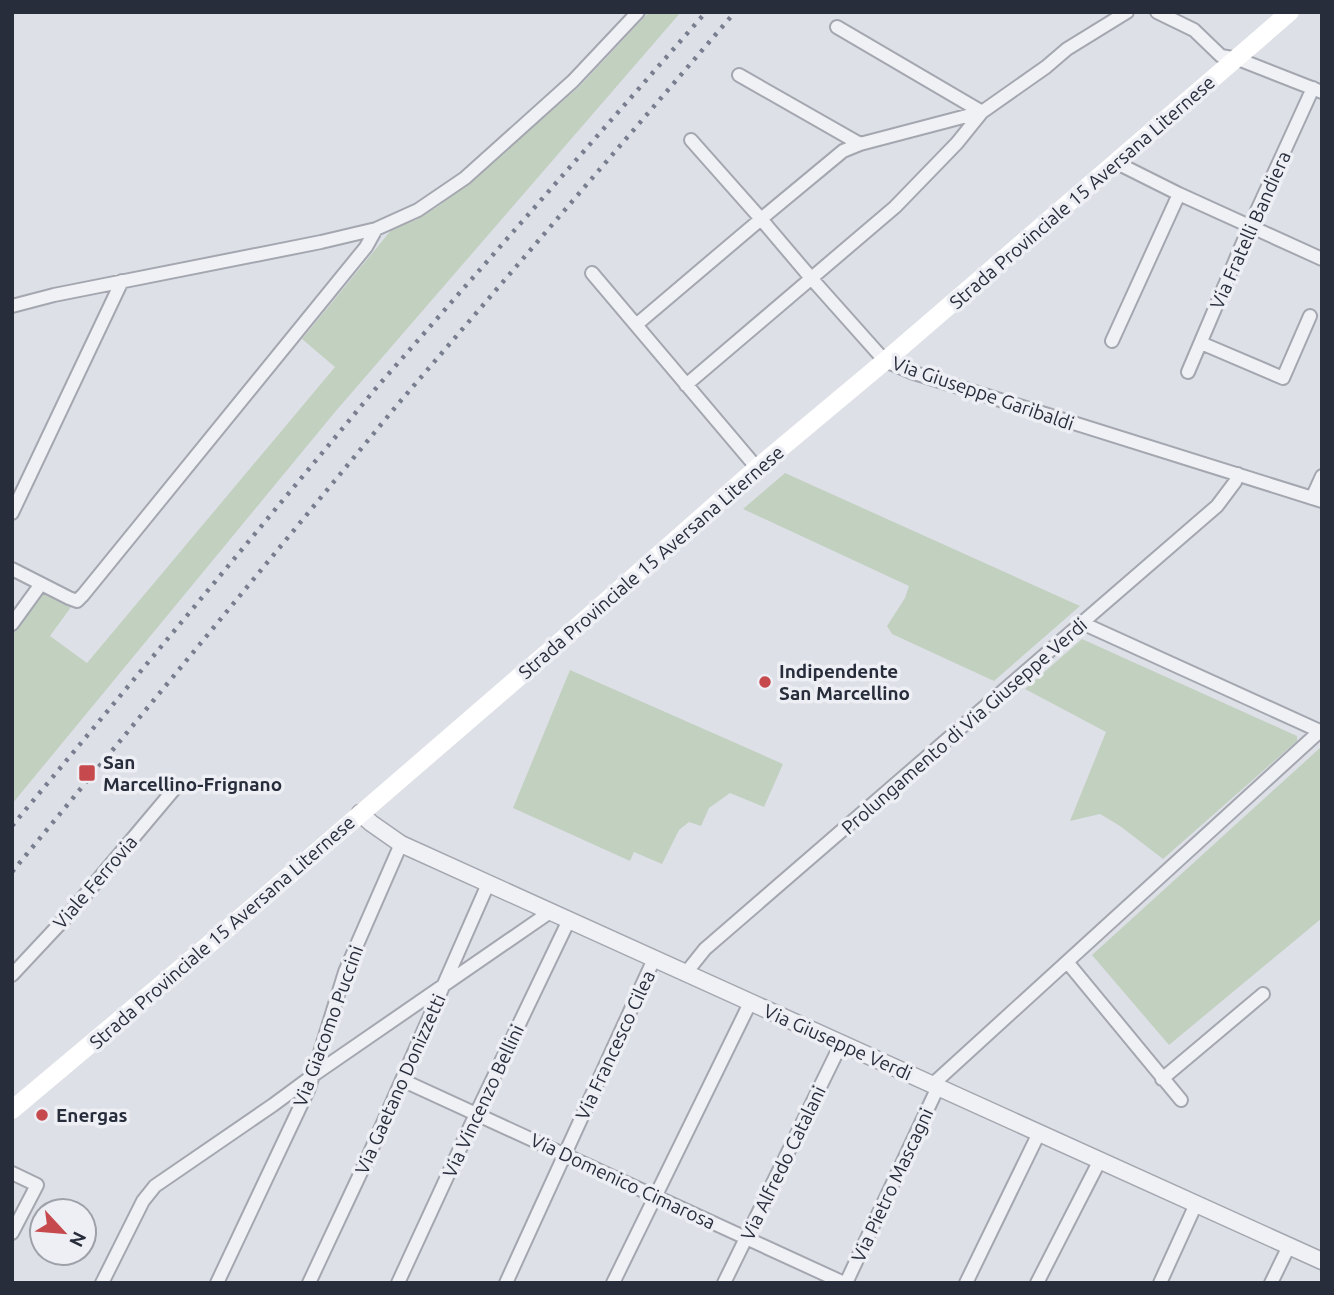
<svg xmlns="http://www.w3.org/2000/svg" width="1334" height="1295" font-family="Ubuntu,sans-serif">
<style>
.green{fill:#c2d0c0}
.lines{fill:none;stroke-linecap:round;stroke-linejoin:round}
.minor-casing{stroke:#a4a7b0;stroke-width:16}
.tertiary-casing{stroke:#a4a7b0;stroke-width:19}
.minor{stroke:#f0f1f5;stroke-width:12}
.tertiary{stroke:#f0f1f5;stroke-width:16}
.secondary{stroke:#fff;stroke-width:18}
.rail{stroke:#787e8f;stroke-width:4.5;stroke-dasharray:3.5 7;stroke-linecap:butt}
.poi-dot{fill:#c6494d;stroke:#edeff4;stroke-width:2.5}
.labels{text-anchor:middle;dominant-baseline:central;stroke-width:7;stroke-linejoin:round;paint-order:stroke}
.street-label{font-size:19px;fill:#282d3c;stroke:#edeff4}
.poi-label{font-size:19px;font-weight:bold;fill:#282d3c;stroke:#edeff4;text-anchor:start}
</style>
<rect width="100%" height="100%" fill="#dee0e7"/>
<path class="green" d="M649,12H681L335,412L12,804V631L41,593L71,607L50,636L87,663L335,367L302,339L392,229L416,220L437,207L465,186L579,87Z
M785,473L1080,606L994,681L892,634L887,626L905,598L909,586L743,509Z
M1082,639L1297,736V741L1163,859L1120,826L1100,814L1070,821L1106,732L1025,689Z
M570,670L783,764L764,807L730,793L709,808L701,826L689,822L679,830L662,864L634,852L630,861L513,808Z
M1321,747L1322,918L1169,1045L1092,955Z"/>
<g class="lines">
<defs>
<path id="minor" d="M1157,12L1194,30L1221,56L1238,59L1322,92
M739,75L860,144
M691,140L761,219L811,278L885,361L911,372L1322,501
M1115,162L1179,194L1322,259
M592,273L757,468
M12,306L54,295L321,242L376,229L418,210L465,178L573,81L638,12
M636,325L761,219L843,151L860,144L982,112L1046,67L1067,49L1127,12
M1112,341L1179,194
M1201,343L1283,378L1310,316
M1188,372L1250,226L1313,88
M686,385L895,207L957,143L982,112L837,27
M1312,498L1322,476
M12,513L122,281
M12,569L69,598L77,601L83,595L366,247L376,229
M1082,623L1322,732
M12,624L41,584
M1068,963L1181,1100
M685,974L705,949L1217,506L1235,482L1238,474
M12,975L70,913L176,787
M1162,1079L1263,994
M402,1080L844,1283
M933,1084L1320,731
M12,1173L37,1185L12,1233
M102,1283L143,1201L155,1186L273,1105L315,1074L550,912
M217,1283L309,1088L345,972L401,844
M309,1283L369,1155L488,884
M398,1283L476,1114L569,920
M506,1283L654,959
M613,1283L750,1003
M724,1283L841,1044
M846,1283L938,1087
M966,1283L1039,1133
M1037,1283L1100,1160
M1160,1283L1196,1204
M1271,1283L1289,1246"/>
<path id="tertiary" d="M360,813L371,823L401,844L1322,1261"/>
</defs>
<use href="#minor" class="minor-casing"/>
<use href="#tertiary" class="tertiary-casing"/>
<use href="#minor" class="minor"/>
<use href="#tertiary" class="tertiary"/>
<path class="secondary" d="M12,1110L219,936L563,639L757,468L885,361L1290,12"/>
<path class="rail" d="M12,826L377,387L706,12
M12,872L398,404L735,12"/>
</g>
<g class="poi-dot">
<circle cx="765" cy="682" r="7"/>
<rect x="78" y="764" width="18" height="18" rx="3.5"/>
<circle cx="42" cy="1115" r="7"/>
</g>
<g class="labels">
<g class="street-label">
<text transform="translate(1082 192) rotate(-41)">Strada Provinciale 15 Aversana Liternese</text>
<text transform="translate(1250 230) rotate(-66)">Via Fratelli Bandiera</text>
<text transform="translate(983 393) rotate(19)">Via Giuseppe Garibaldi</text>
<text transform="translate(651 562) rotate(-41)">Strada Provinciale 15 Aversana Liternese</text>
<text transform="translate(964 726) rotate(-41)">Prolungamento di Via Giuseppe Verdi</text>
<text transform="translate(95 882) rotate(-49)">Viale Ferrovia</text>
<text transform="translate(222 932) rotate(-41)">Strada Provinciale 15 Aversana Liternese</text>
<text transform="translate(328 1026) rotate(-70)">Via Giacomo Puccini</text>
<text transform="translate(838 1042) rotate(24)">Via Giuseppe Verdi</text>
<text transform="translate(615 1045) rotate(-65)">Via Francesco Cilea</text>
<text transform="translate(400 1084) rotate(-66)">Via Gaetano Donizzetti</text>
<text transform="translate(483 1101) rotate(-65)">Via Vincenzo Bellini</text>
<text transform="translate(783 1163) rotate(-64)">Via Alfredo Catalani</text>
<text transform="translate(623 1181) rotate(25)">Via Domenico Cimarosa</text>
<text transform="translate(892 1185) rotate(-65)">Via Pietro Mascagni</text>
</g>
<g class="poi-label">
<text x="779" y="671">Indipendente<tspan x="779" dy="22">San Marcellino</tspan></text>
<text x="103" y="762">San<tspan x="103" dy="22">Marcellino-Frignano</tspan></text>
<text x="56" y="1115">Energas</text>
</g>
</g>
<rect width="1334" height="1295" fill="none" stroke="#282d3c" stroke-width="28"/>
<g transform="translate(63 1232) rotate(116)"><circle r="33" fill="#edeff4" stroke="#9ea1aa" stroke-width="2"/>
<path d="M0-5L12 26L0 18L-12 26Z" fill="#c6494d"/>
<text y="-10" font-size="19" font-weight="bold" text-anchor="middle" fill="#282d3c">N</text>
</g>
</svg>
